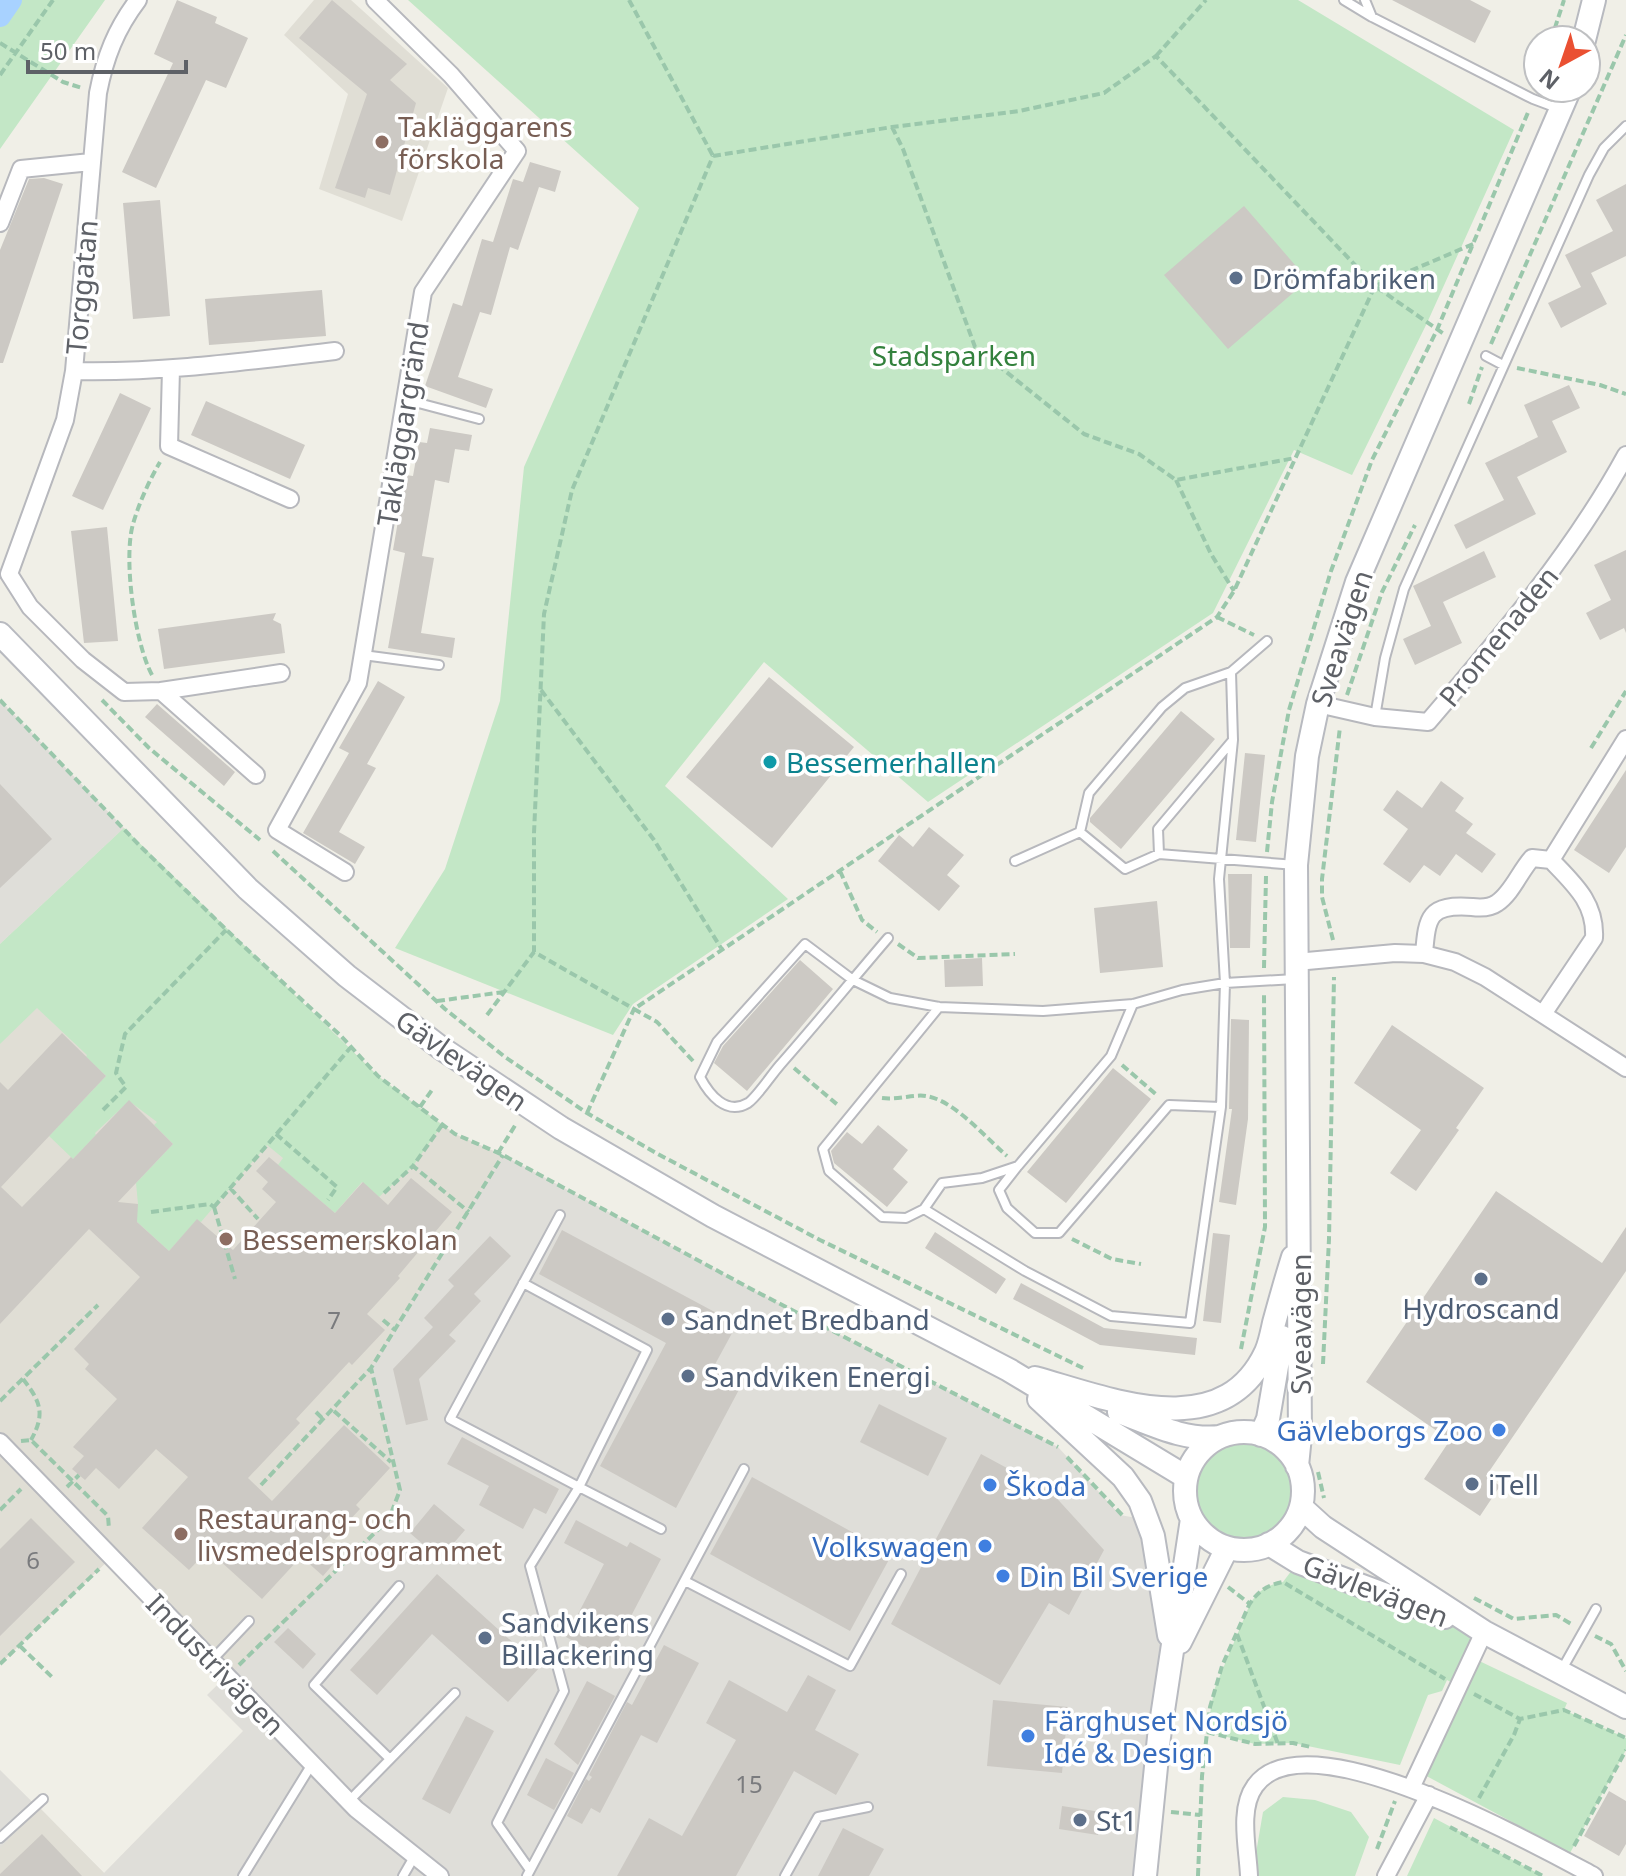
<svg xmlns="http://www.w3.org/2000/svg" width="1626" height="1876" font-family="'Noto Sans',sans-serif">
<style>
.industrial{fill:#dfded9}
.education{fill:#e0ded5}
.green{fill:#c3e7c6}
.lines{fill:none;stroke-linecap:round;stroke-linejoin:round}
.canal{stroke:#a8d2ff;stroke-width:22}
.building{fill:#ccc9c4}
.lane-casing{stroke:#b7b8bd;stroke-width:12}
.street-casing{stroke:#b7b8bd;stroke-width:20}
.secondary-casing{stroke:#b8bac0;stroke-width:26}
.path{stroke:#9ac7ab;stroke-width:4;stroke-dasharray:8 4;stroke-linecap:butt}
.lane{stroke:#fff;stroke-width:8}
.street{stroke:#fff;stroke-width:16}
.secondary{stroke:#fff;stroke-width:22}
.education-dot{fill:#8d6e63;stroke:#fff;stroke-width:3}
.service-dot{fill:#5c6f8a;stroke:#fff;stroke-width:3}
.culture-dot{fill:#0f9aa8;stroke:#fff;stroke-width:3}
.shop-dot{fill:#3f7fe0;stroke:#fff;stroke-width:3}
.labels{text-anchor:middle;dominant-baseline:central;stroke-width:7;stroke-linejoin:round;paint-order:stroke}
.number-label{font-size:24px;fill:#7a7b7e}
.education-label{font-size:28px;fill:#785e54;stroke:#fff;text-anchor:start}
.service-label{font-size:28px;fill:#4e5e75;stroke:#fff;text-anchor:start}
.street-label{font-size:28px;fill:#5e6167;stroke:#fff}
.park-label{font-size:28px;fill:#33813d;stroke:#fff}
.culture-label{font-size:28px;fill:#0d838f;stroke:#fff;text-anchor:start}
.shop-label{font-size:28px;fill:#366cbe;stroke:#fff;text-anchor:start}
</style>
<rect width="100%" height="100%" fill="#f0efe7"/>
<path class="industrial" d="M0,700L124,828L0,944Z
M503,1155L755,1291L1058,1447L1120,1515L1131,1517L1145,1512L1173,1657L1145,1876H0V1770L104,1873L243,1731L207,1695L389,1518L400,1490L371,1368Z"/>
<path class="education" d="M314,0H351L448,88L402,221L319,189L348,94L284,35Z
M124,828L378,1076L455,1134L503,1155L371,1368L400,1490L389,1519L228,1676L112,1557L0,1664V944Z
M40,1808L104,1873L100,1876H0V1848Z"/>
<path class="green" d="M0,0H105L0,149Z
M408,0H1298L1514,130L1427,323L1352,475L1294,450L1213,613L928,802L764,662L665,786L788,899L633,1004L613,1035L395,948L445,869L500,701L524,467L639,208Z
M124,828L378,1076L442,1125L413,1166L379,1197L362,1182L335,1213L278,1165L283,1158L267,1145L201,1222L197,1220L169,1251L135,1220L138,1204L136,1183L173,1144L154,1125L157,1122L129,1101L95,1133L96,1135L73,1159L49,1136L106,1076L86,1057L87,1055L37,1008L0,1044V944Z
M1185 1491a59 59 0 1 1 118 0a59 59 0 1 1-118 0Z
M1298,1562L1484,1632L1473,1658L1567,1703L1564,1710L1626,1738V1750L1570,1853L1419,1772L1458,1686L1447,1680L1442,1691L1428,1695L1400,1765L1293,1743L1255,1744L1207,1732L1214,1690L1250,1604C1258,1590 1268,1585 1283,1582Z
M1283,1797L1315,1800L1351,1812L1369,1837L1355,1876H1257L1256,1853L1263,1812Z
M1434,1818L1543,1876H1407Z"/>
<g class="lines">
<path class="canal" d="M0,16L11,0"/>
</g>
<path class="building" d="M177,0L217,17L215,23L248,38L226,88L206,80L156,188L122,172L173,63L154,54Z
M332,0L407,64L390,80L416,103L390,195L368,188L365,198L335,188L367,94L299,38Z
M1392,0H1470L1491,11L1475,43Z
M530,162L561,171L555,192L539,187L518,250L510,247L491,315L480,312L458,377L493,389L486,408L425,386L453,303L462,306L482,239L493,242L513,179L523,182Z
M44,178L63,184L3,363H0V250L29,179Z
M1626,184V256L1591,273L1607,304L1561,328L1548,303L1581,287L1565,255L1613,231L1596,200Z
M160,200L170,316L133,319L123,203Z
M1244,206L1308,280L1228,349L1164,275Z
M322,290L326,336L209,345L205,299Z
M1569,385L1580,408L1552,421L1567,452L1517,477L1536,514L1466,549L1454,525L1504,500L1485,463L1538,437L1524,405Z
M120,393L151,408L103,510L72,496Z
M206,401L305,445L290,479L191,435Z
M430,428L472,435L469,451L455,449L449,483L435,480L422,556L434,558L421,633L455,638L452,658L388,648L405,553L393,550L406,475L413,476L419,442L427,443Z
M107,527L118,641L84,643L71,531Z
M1626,550V633L1624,628L1600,640L1586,613L1611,600L1594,565Z
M1484,551L1496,577L1443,602L1462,643L1415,665L1403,639L1431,626L1413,586Z
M276,613L273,620L281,624L285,653L164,669L158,629Z
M769,677L854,747L772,848L686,777Z
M378,681L405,697L367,764L376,768L339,832L365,847L355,864L303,833L349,753L339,748Z
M157,704L235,772L224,786L145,717Z
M1181,711L1215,739L1121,849L1090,822V818Z
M1245,753L1265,755L1256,842L1236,840Z
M1626,770V847L1609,873L1574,850Z
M1441,781L1464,798L1455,811L1473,824L1466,833L1496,854L1482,873L1456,854L1440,876L1424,865L1410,883L1383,864L1408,829L1383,810L1397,790L1422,808Z
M0,784L52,839L0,888Z
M929,827L964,855L947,875L960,886L939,911L878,861L899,835L913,847Z
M1228,874H1252L1250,948H1230Z
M1157,901L1163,967L1100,973L1094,908Z
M982,958L983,986L945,987L944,960Z
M800,960L833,989L747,1091L714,1063L723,1046Z
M1231,1019L1249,1020L1248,1119L1236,1205L1219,1202L1232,1109H1229Z
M1392,1025L1484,1088L1456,1128L1459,1130L1416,1191L1390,1173L1421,1130L1354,1083Z
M62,1033L106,1076L1,1187L22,1207L71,1157L73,1159L129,1100L173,1144L118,1202L138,1204L137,1222L169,1251L197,1219L233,1250L276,1202L262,1189L268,1182L256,1171L269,1157L335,1213L363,1182L388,1205L411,1178L452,1212L398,1276L400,1278L367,1314L385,1330L352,1365L349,1362L296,1419L300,1423L248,1478L272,1501L344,1425L390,1468L356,1505L360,1509L344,1526L340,1523L319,1546L336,1561L323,1576L305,1560L302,1564L298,1560L262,1599L208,1550L189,1570L142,1528L188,1477L156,1449L119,1489L96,1468L85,1480L72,1469L84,1456L73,1447L117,1399L85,1369L89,1364L74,1349L140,1277L89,1229L0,1324V1082L8,1090Z
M1113,1068L1151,1099L1066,1203L1027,1172Z
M878,1125L908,1150L893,1169L908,1182L887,1207L834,1163L831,1151L847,1132L862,1144Z
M1496,1191L1602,1263L1626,1227V1271L1486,1476L1500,1486L1480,1516L1424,1479L1450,1440L1366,1382Z
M562,1230L737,1324L713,1368L742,1384L676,1508L600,1466L666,1343L539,1274Z
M935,1232L1006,1279L996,1294L925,1248Z
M1213,1233L1230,1235L1221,1323L1203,1321Z
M490,1236L511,1256L474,1294L481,1301L449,1335L456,1341L419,1379L428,1420L406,1425L393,1369L433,1327L424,1318L454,1286L448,1280Z
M1021,1283L1104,1328L1197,1338L1195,1355L1100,1345L1013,1299Z
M879,1404L947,1438L928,1476L860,1442Z
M462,1437L559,1489L546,1514L534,1508L523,1529L479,1505L489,1486L447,1464Z
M981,1454L1051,1492L1104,1550L1069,1615L1049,1603L1000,1685L891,1624Z
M752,1477L892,1554L850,1631L710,1554Z
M434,1504L465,1530L440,1559L410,1533Z
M31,1518L75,1562L0,1636V1549Z
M576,1520L627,1547L630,1542L661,1559L608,1660L566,1637L604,1564L564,1543Z
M437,1574L540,1667L508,1702L432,1634L377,1695L350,1670Z
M288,1628L316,1654L303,1669L274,1642Z
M664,1645L699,1663L657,1743L641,1735L600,1813L591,1808L582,1824L567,1816L586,1779L589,1781L592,1777L589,1775L627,1702L632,1705Z
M808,1675L836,1690L815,1730L859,1754L836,1795L794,1771L736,1876H617L649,1818L682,1836L736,1740L706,1723L729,1680L787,1712Z
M587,1681L615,1696L578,1765L554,1744Z
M993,1700L1068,1707L1062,1773L987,1766Z
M466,1716L494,1731L450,1814L422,1799Z
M546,1758L574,1773L554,1810L527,1795Z
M1609,1791L1626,1801V1844L1619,1856L1584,1836Z
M1062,1806L1101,1812L1098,1835L1059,1829Z
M843,1828L884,1849L869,1876H818Z
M42,1834L82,1876H0V1874Z"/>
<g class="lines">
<defs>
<path id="lane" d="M1344,0L1372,17L1533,99L1557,108
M1365,0L1372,17
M1486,356L1503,365
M407,400L479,419
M363,655L439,665
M1231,672L1233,740
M1375,717L1385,658L1404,589L1589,175L1604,148L1626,126
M1080,832L1089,793L1162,707L1185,688L1231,672L1267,641
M1015,861L1080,832L1125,869L1159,854L1296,865
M888,938C852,980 817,1023 780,1065C772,1074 757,1097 748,1103C726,1116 709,1094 700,1077L717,1042L805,944L853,980L890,998L939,1007L1043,1011L1133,1004L1182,990L1225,983L1295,979
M939,1007L823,1149L829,1171L882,1217L906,1218L924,1209L942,1183L982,1178L1018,1166L1111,1056L1133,1004
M1017,1167L999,1190L1007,1208L1035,1233H1059L1169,1105L1221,1107
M924,1209L1025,1271L1111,1316L1190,1323L1221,1107L1225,983L1219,879L1233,740L1158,829L1159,854
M523,1283L647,1350L579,1487L450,1419L560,1215
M685,1581L850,1666L901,1574
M212,1660L249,1621
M1561,1671L1596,1609
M390,1759L314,1685L399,1586
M349,1801L455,1693
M0,1838L43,1799
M530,1870L497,1823L564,1691L530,1566L579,1487L661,1529
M243,1876L312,1764
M403,1876L414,1857
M527,1876L744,1469
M785,1876L818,1817L868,1807"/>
<path id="street" d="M138,0C116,29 105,57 98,93L74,371L65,420L9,574L30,607L83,660L124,692L161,691L256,775
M0,223L21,169L91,162
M171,369L169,446L290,499
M74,371C162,373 248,361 335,351
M161,691L281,673
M1318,704L1375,717L1428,722C1500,638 1573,552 1626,455
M345,872L277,830L358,683L423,292L517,151L451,75L375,0
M1424,954C1427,916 1429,904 1472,907C1480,908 1490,908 1497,903C1512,893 1520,871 1532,858L1551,860L1626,739
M1296,962L1395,953L1424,954L1455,962L1485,977L1626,1068
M1543,1014L1594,938C1596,903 1574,884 1551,860
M0,1442L356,1809L440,1876
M1411,1788L1484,1632
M1249,1876C1248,1849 1238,1809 1255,1786C1305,1715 1536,1845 1594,1876
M1386,1876L1429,1795"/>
<path id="secondary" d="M1584,40L1594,0
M0,634L248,889L347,976L441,1048L561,1128L713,1216L1009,1370L1186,1477
M1035,1378C1110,1399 1222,1446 1266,1352C1270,1343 1272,1332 1274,1323C1280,1301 1286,1279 1293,1257
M1039,1399L1123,1477L1140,1501L1153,1536L1169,1635
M1119,1412C1152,1424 1184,1441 1220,1437
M1185 1491a59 59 0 1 1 118 0a59 59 0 1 1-118 0Z
M1261,1435L1268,1419L1282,1337
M1297,1466L1300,1436L1296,865L1307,756L1318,704L1357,582L1570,88
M1301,1507L1323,1527L1484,1632L1626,1707
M1269,1544L1298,1562L1445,1617
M1180,1642L1227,1548
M1145,1876L1159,1737L1192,1519"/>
</defs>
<use href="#lane" class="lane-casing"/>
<use href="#street" class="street-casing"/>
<use href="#secondary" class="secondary-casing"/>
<path class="path" d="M629,0L713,156
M1551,40L1564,0
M0,43L63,82L82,88
M1156,56L1206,0
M0,75L53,0
M892,127L903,149L975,347L1084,434L1139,454L1176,480L1295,458
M713,156L892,127L1019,111L1104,93L1156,56L1375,286L1444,334
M1491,344L1626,35
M1517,368L1600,385L1626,394
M1469,404L1482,367
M1176,480L1211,554L1234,591
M1217,617L1254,635
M152,675C135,644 123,559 133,524C139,503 149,481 160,462
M541,690L654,840L721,948
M1347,695L1382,592L1415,525
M0,700L141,847L239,942L341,1036L378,1076L455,1134L503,1155L755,1291L1058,1447
M102,700L149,748L260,840
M1591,748L1626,691
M273,851L445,1009L505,1057L587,1113L656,1153L820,1240L1083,1368
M1267,852L1272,802L1289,710L1331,571L1372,460L1437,330L1529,110
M840,871L862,920L877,932
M1333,940L1322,897V879L1340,727
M898,944L918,958L1015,954
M1264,968L1266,876
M437,1001L504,992
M487,1015L534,952
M693,1061L657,1022L634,1009L1217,617L1234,591L1375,286L1473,244
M1122,1065L1158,1096
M794,1068L839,1106
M882,1098C898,1100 914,1094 926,1096C954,1100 986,1138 1007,1156
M420,1107L432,1090
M103,1110L126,1087L116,1073L125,1034L226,930
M587,1113L634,1009L534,952V833L544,614L572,490L713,156
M442,1125L413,1166L469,1212
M276,1134L337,1187L328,1200
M498,1153L516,1124
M230,1188L258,1219
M384,1193L413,1166
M214,1207L351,1047
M214,1207L235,1279
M151,1212L210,1204L214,1207
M1072,1239L1112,1259L1141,1264
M383,1320L395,1330
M1241,1349L1265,1227L1264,992
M1323,1364L1329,1239L1334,977
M23,1379C40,1401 46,1413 31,1440
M0,1401L98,1305
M334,1411L391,1462
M316,1412L324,1420
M21,1441L31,1440L108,1516L109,1529
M1067,1457L1124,1517
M1318,1472L1324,1498
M261,1485L371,1368L503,1155
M67,1487L79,1475
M0,1510L21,1489
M1228,1587L1250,1604
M1474,1598L1514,1619L1556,1615L1573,1625
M1237,1634L1278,1744
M1595,1636L1611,1644L1626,1671
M20,1646L53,1678
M0,1664L99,1569
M239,1665L389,1519L400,1490L371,1368
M1474,1694L1520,1719L1564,1710L1626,1738
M1207,1732L1255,1744L1293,1743L1311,1747
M1479,1798L1514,1735L1520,1719
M1171,1812L1200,1815
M1450,1827L1543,1876
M1574,1846L1626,1750
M1377,1849L1395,1801
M1198,1876L1202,1776L1210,1707L1222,1666L1249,1605C1258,1591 1267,1585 1283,1582L1445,1679"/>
<use href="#lane" class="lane"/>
<use href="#street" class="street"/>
<use href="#secondary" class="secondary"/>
</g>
<g class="education-dot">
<circle cx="382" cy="142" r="8"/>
<circle cx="226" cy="1239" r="8"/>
<circle cx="181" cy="1534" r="8"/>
</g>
<g class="service-dot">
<circle cx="1236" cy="278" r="8"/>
<circle cx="1481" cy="1279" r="8"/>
<circle cx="668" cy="1319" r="8"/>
<circle cx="688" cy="1376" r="8"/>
<circle cx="1472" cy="1484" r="8"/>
<circle cx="485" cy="1638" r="8"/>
<circle cx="1080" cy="1820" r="8"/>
</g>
<circle class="culture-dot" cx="770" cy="762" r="8"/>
<g class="shop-dot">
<circle cx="1499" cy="1430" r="8"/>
<circle cx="990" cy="1485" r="8"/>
<circle cx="985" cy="1546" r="8"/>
<circle cx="1003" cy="1576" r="8"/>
<circle cx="1028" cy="1736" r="8"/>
</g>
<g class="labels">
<g class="number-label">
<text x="334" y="1319">7</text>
<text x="33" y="1559">6</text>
<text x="749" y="1783">15</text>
</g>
<g class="education-label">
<text x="398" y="126">Takläggarens<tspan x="398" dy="32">förskola</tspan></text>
<text x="242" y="1239">Bessemerskolan</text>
<text x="197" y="1518">Restaurang- och<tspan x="197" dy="32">livsmedelsprogrammet</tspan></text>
</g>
<g class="service-label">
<text x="1252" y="278">Drömfabriken</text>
<text x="1481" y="1308" text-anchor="middle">Hydroscand</text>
<text x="684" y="1319">Sandnet Bredband</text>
<text x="704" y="1376">Sandviken Energi</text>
<text x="1488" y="1484">iTell</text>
<text x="501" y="1622">Sandvikens<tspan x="501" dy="32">Billackering</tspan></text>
<text x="1096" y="1820">St1</text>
</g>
<g class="street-label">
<text transform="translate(81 287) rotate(-85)">Torggatan</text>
<text transform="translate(402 424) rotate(-81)">Takläggargränd</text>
<text transform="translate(1498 636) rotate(-51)">Promenaden</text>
<text transform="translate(1341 638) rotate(-72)">Sveavägen</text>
<text transform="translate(462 1060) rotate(35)">Gävlevägen</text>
<text transform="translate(1300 1324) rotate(-90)">Sveavägen</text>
<text transform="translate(1376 1590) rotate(21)">Gävlevägen</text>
<text transform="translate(216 1664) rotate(46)">Industrivägen</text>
</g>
<g class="park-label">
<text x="954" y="355">Stadsparken</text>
</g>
<g class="culture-label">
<text x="786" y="762">Bessemerhallen</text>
</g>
<g class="shop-label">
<text x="1483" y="1430" text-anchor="end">Gävleborgs Zoo</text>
<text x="1006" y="1485">Škoda</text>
<text x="969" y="1546" text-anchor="end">Volkswagen</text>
<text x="1019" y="1576">Din Bil Sverige</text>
<text x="1044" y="1720">Färghuset Nordsjö<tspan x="1044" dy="32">Idé &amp; Design</tspan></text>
</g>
</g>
<g transform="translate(1562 64) rotate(220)"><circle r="38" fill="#ffffff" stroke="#bfc0c2" stroke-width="2"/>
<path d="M0-6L14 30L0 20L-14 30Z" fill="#ea5032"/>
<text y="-12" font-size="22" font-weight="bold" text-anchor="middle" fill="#5e6167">N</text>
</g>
<path d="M28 60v12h158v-12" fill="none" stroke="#5e6167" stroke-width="4"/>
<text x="40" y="60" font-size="24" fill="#5e6167" stroke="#ffffff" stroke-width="6" paint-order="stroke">50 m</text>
</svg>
